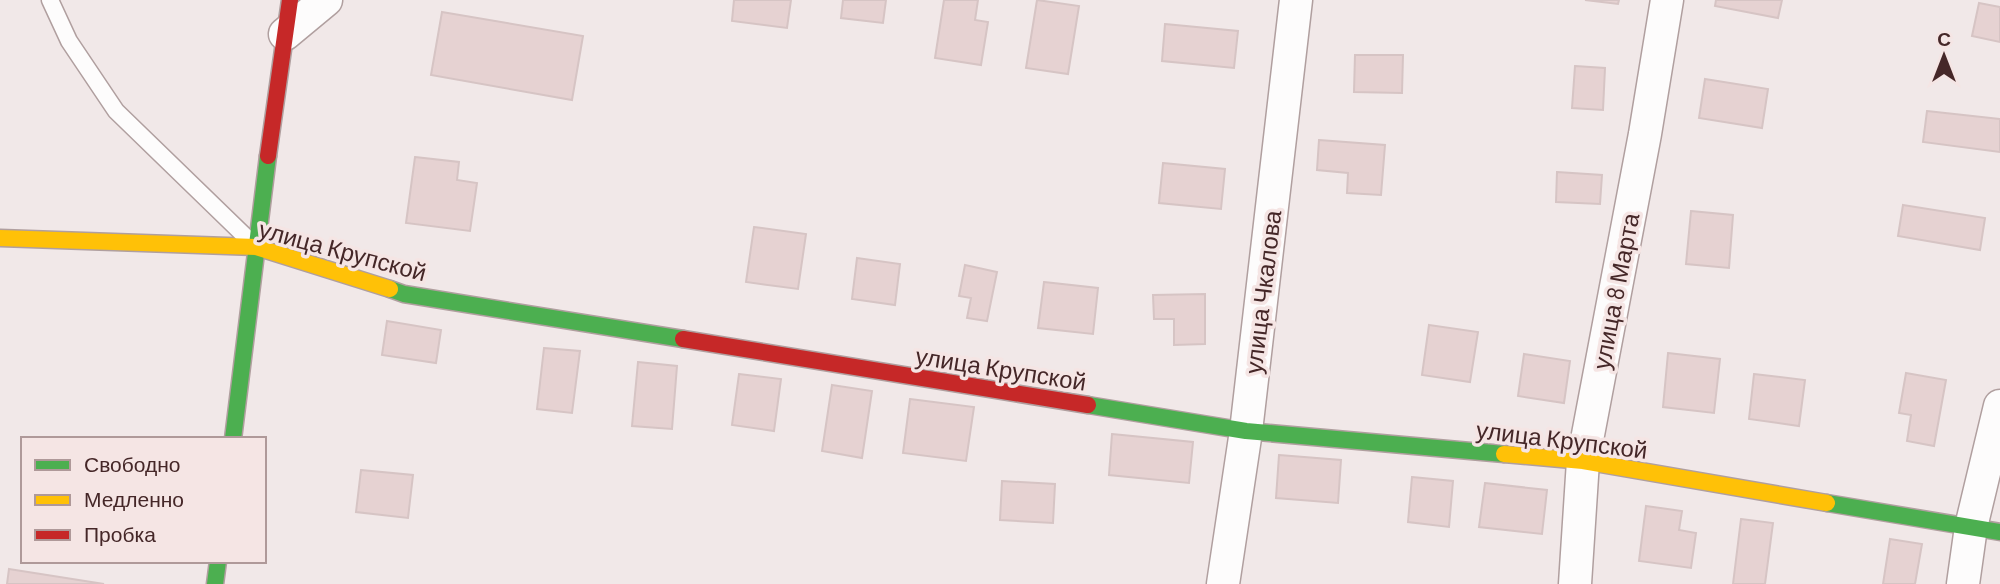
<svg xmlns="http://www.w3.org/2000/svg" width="2000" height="584" font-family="Barlow,sans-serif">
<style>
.building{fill:#e6d2d2;stroke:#d6c4c4;stroke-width:2}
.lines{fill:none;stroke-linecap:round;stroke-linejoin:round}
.lane-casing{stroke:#b09f9f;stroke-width:19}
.street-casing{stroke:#b09f9f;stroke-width:35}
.fast-casing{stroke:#b09f9f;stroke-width:19}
.slow-casing{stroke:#b09f9f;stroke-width:19}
.jam-casing{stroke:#b09f9f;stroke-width:19}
.lane{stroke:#fdfcfc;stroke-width:16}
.street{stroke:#fdfcfc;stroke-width:32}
.fast{stroke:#4caf50;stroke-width:16}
.slow{stroke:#ffc107;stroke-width:16}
.jam{stroke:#c62828;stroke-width:16}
.labels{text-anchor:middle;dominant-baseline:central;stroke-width:7;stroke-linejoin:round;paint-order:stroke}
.street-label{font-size:24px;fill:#452728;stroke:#f5e5e4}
</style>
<rect width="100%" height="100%" fill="#f1e8e8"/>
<path class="building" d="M734,0H791L787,28L732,21Z
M843,0H886L883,23L841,18Z
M944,0H978L975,20L988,22L981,65L935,58Z
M1037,0L1079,6L1068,74L1026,68Z
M1585,0H1619L1618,4Z
M1716,0H1782L1778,18L1715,6Z
M1979,3L2000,7V42L1972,36Z
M442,12L583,36L572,100L431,75Z
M1165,24L1238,31L1234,68L1162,61Z
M1355,55H1403L1402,93L1354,92Z
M1575,66L1605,68L1603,110L1572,108Z
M1705,79L1768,89L1762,128L1699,118Z
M1927,111L2000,119V152L1923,142Z
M1319,140L1385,145L1381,195L1347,193L1348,173L1317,170Z
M415,157L459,162L457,180L477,183L470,231L406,223Z
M1163,163L1225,169L1221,209L1159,203Z
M1557,172L1602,175L1600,204L1556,202Z
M1903,205L1985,218L1980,250L1898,236Z
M1691,211L1733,215L1729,268L1686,264Z
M754,227L806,234L798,289L746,282Z
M857,258L900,264L895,305L852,299Z
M965,265L997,272L987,321L967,318L971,298L959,296Z
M1044,282L1098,288L1093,334L1038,328Z
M1205,294V344L1174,345V319H1154L1153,295Z
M387,321L441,330L436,363L382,355Z
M1429,325L1478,332L1470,382L1422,375Z
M544,348L580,351L572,413L537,409Z
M1668,353L1720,359L1714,413L1663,407Z
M1524,354L1570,361L1564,403L1518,396Z
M638,362L677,366L672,429L632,426Z
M1906,373L1946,380L1934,446L1907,441L1911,415L1899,413Z
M739,374L781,379L774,431L732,425Z
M1754,374L1805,380L1799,426L1749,419Z
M832,385L872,391L862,458L822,451Z
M910,399L974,407L966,461L903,453Z
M1112,434L1193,442L1189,483L1109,475Z
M1279,455L1341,460L1338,503L1276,498Z
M361,470L413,475L408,518L356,512Z
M1412,477L1453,481L1449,527L1408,522Z
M1002,481L1055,484L1053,523L1000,520Z
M1485,483L1547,490L1542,534L1479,527Z
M1646,506L1682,511L1679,530L1696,533L1691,568L1639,561Z
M1741,519L1773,523L1765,584H1733Z
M1890,539L1922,544L1915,584H1883Z
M9,569L104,584H7Z"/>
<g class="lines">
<defs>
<path id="lane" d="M50,0L69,41L116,111L250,241"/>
<path id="street" d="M285,34L326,0
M1223,584L1246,431L1296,0
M1575,584L1583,461L1645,134L1667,0
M1963,584L1971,527L2000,406"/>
<path id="fast" d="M390,289L404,294L683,339
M1088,405L1246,431L1504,454
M233,439L268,156
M1827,503L2000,532
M215,584L218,561"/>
<path id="slow" d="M0,238L256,247L390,289
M1504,454L1583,461L1827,503"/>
<path id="jam" d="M268,156L290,0
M683,339L1088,405"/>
</defs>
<use href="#lane" class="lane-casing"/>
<use href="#street" class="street-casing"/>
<use href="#fast" class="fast-casing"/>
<use href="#slow" class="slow-casing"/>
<use href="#jam" class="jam-casing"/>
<use href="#lane" class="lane"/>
<use href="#street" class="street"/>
<use href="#fast" class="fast"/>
<use href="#slow" class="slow"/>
<use href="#jam" class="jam"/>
</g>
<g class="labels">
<g class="street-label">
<text transform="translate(343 250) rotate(15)">улица Крупской</text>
<text transform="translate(1615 291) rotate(-79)">улица 8 Марта</text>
<text transform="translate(1262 292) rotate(-83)">улица Чкалова</text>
<text transform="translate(1001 368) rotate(9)">улица Крупской</text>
<text transform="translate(1562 439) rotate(7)">улица Крупской</text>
</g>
</g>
<rect x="21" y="437" width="245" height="126" fill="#f5e5e4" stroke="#af9999" stroke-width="2"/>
<rect x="35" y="460" width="35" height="10" fill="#4caf50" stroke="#af9999" stroke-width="2"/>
<text x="84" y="472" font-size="21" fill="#452728">Свободно</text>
<rect x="35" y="495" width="35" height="10" fill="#ffc107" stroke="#af9999" stroke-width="2"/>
<text x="84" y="507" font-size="21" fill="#452728">Медленно</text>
<rect x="35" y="530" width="35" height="10" fill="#c62828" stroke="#af9999" stroke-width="2"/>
<text x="84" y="542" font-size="21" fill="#452728">Пробка</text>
<g transform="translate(1944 56)" stroke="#f5e5e4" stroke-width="5" paint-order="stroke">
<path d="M0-5L12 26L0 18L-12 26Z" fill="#452728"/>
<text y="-10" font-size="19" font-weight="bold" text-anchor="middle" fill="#452728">С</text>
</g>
</svg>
